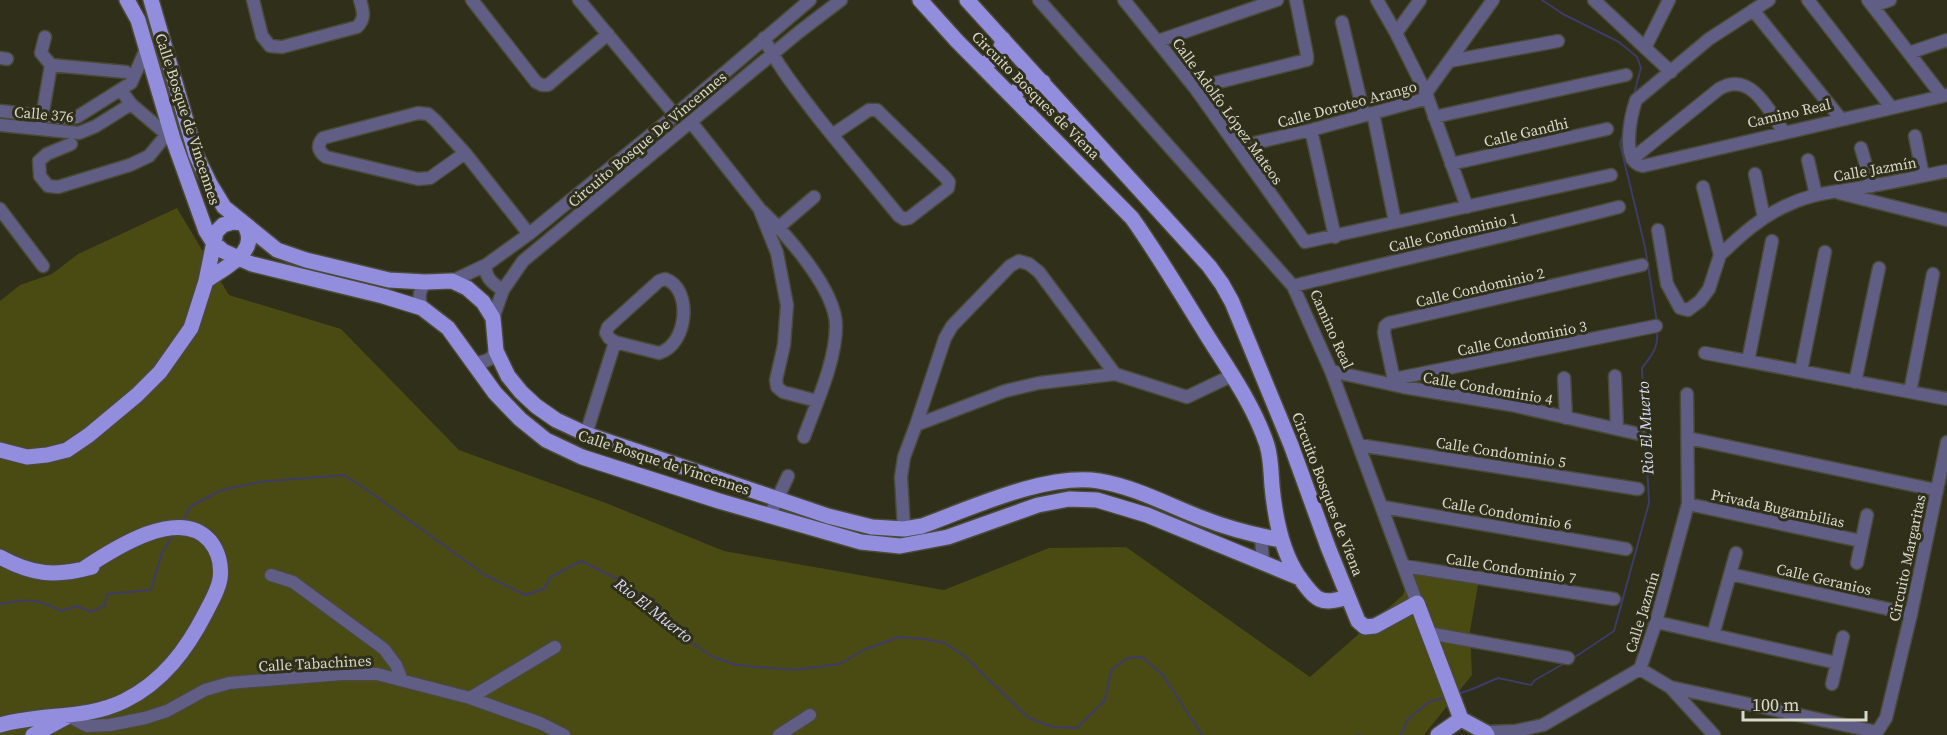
<svg xmlns="http://www.w3.org/2000/svg" width="1947" height="735" font-family="'Source Serif 4',serif">
<style>
.green{fill:#4a4a13}
.lines{fill:none;stroke-linecap:round;stroke-linejoin:round}
.stream{stroke:#3f3b68;stroke-width:2}
.minor-casing{stroke:#4a4a36;stroke-width:15}
.major-casing{stroke:#4a4a36;stroke-width:18}
.minor{stroke:#605e85;stroke-width:12}
.major{stroke:#928ddc;stroke-width:15}
.labels{text-anchor:middle;dominant-baseline:central;stroke-width:6;stroke-linejoin:round;paint-order:stroke}
.street-label{font-size:15px;fill:#d8d8cb;stroke:#2f2f1a}
.water-label{font-size:16px;font-style:italic;fill:#ddddfc;stroke:#2f2f1a}
</style>
<rect width="100%" height="100%" fill="#2f2f1a"/>
<path class="green" d="M177,208L229,295L341,329L459,450L606,503L724,551L944,590L1049,548L1126,547L1310,677L1403,595L1413,563L1480,574L1470,631L1472,675L1424,735H0V301L20,285L52,274L78,254Z"/>
<g class="lines">
<path class="stream" d="M1542,0L1563,14L1619,42L1637,57L1641,68L1634,94
M1624,129L1620,144L1645,247L1657,322
M182,521L191,506L222,490L259,482L344,475L370,492L485,575L525,595L544,589L551,577L581,561L625,583L643,597L691,642L711,656L736,665L794,670L840,664L864,650L899,637L924,639L945,643L964,656L1029,718L1053,727L1077,728L1105,700L1111,671L1127,658L1142,657L1163,675L1202,735
M0,604C27,599 36,598 61,611L77,606L91,612L105,605L107,594L151,590L162,553L174,533
M1572,659L1614,631L1649,503L1642,368C1652,355 1659,347 1657,331
M1458,694L1475,688L1498,678L1531,685L1535,680L1565,663
M1357,735H1360
M1401,735L1408,719L1429,702L1447,697"/>
<defs>
<path id="minor" d="M253,0L262,36L270,46L282,47L357,27C366,18 363,11 360,0
M472,0L536,82L542,85H548L608,34
M579,0L675,115
M1039,0L1293,286L1331,371L1417,603
M1124,0L1195,88L1305,242L1611,175
M1377,0L1396,33L1426,93L1467,207
M1594,0L1671,72
M1769,0L1709,39L1636,100C1631,115 1620,163 1643,166L1947,95
M1808,0L1891,107
M1868,0L1942,96
M1873,6L1890,0
M1753,10L1841,119
M1342,22L1364,115
M1396,33L1420,0
M45,37L41,53L51,65L126,72
M764,38C777,65 797,90 816,115C843,149 871,182 899,216L904,219L909,218L948,188L949,182L945,177L877,110H869L832,135
M1158,41L1277,0
M1645,48L1669,0
M1909,53L1947,40
M0,58L7,59
M1450,61L1558,41
M1195,88L1307,60V55L1296,0
M121,90L131,104L172,139
M1426,93L1493,0
M0,111L61,118L77,117L131,83L147,47
M1373,113L1395,222
M1434,117L1626,75
M691,122L759,208L777,253L787,305L784,345L776,380L777,387L783,392L817,401
M41,123L51,65
M0,125L79,133L96,126L131,104
M1311,130L1335,237
M1915,136L1923,176
M71,144L47,154L39,161L40,176L48,186L58,187L130,165L149,156L167,134
M1237,147L1311,130L1428,98
M1861,148L1872,186
M465,153L430,178L418,179L326,157C319,152 316,146 323,138L418,113L428,114L436,121L465,153L529,234
M1632,159L1719,89C1751,70 1769,111 1784,132
M1808,160L1816,195
M1451,164L1607,129
M1755,174L1764,218
M1839,193L1947,220
M0,209L43,266
M762,211C787,235 836,290 836,326C836,361 816,404 804,437
M779,227L814,197
M1658,230L1667,284L1680,308L1688,310L1700,301L1709,289L1720,255L1703,187
M1720,255C1741,235 1763,215 1790,204C1816,192 1843,191 1870,186C1896,182 1922,176 1947,171
M486,265C484,277 493,284 503,290
M665,279C693,288 688,345 659,353L615,342L609,338L606,333L608,327L659,281Z
M452,281L486,265L529,234L675,115L810,0
M1293,286C1402,259 1511,235 1619,207
M422,308C418,298 419,292 425,282
M493,318L503,290L523,261L799,32L841,0
M1705,353L1947,399
M1748,361L1772,241
M474,363C483,362 492,361 496,351
M1331,371L1403,387L1511,405L1639,434
M1801,371L1825,252
M1615,376L1617,429
M1564,378L1566,418
M1394,379L1656,326
M1855,382L1879,268
M1395,385L1384,333L1385,326L1389,323L1642,265
M1910,392L1933,274
M916,425L945,338L952,326L1010,266L1019,261L1029,264L1039,272L1115,374
M586,434L615,342
M1688,438L1936,490
M1359,445L1638,489
M1688,504L1861,541
M1383,507L1626,549
M770,515L788,476
M904,529L901,477L904,457L916,425L1005,391L1039,383L1115,374L1187,397L1233,375
M1261,536L1263,563
M1857,563L1867,515
M1404,566L1614,599
M1730,574L1911,614
M271,575L293,582L384,649L396,665L402,680
M1656,622L1837,663
M1428,633L1568,658
M1713,635L1736,553
M1640,669L1670,687L1714,735
M1832,684L1843,637
M1670,687L1877,732
M470,698L555,647
M68,716L87,726L110,725L145,718L167,711L205,690L229,683L342,674H377L470,698L540,723L564,735
M1485,732L1515,731L1543,725L1640,669L1656,622L1688,504L1687,394
M779,735L810,715
M1875,735L1886,718L1911,614L1947,442"/>
<path id="major" d="M127,0L138,20L173,139L206,231L213,242L223,251L252,264L383,296L422,308L448,328L495,393L520,419L546,440L582,457L719,501L861,542L900,546L948,537L1038,505L1069,499L1097,500L1147,515L1300,578
M151,0L196,155L210,184L224,207L277,250L306,260L389,280L425,282L452,281L467,288L483,302L493,318L496,351L508,376L521,392L536,406L556,420L586,434L828,516L872,527L904,529L922,526C971,508 1046,473 1099,481C1135,487 1168,505 1202,518C1227,528 1254,535 1281,540
M920,0L957,41L1132,218C1159,256 1183,297 1208,337C1230,372 1254,406 1267,445C1271,458 1271,473 1272,486C1275,517 1281,551 1299,577C1316,600 1320,606 1347,597
M967,0L1209,266L1222,284L1232,302L1291,445L1328,547L1358,621L1365,627L1375,626L1417,603L1461,719L1438,735
M981,65C996,60 1000,54 1003,39
M1014,98C1020,81 1026,82 1043,82
M0,450L27,457L47,455L67,450L89,435L137,395L160,372L191,328L206,281L216,232L223,225L233,222L243,223C263,251 226,266 206,281
M0,557C33,575 55,577 92,567
M1461,719L1485,732L1487,735
M0,725C41,713 85,720 124,701C163,682 187,649 206,612C211,602 218,591 220,579C222,565 218,551 210,541C179,505 112,550 83,569
M33,735L65,718"/>
</defs>
<use href="#minor" class="minor-casing"/>
<use href="#major" class="major-casing"/>
<use href="#minor" class="minor"/>
<use href="#major" class="major"/>
</g>
<g class="labels">
<g class="street-label">
<text transform="translate(1036 95) rotate(45)">Circuito Bosques de Viena</text>
<text transform="translate(1347 104) rotate(-15)">Calle Doroteo Arango</text>
<text transform="translate(1228 111) rotate(54)">Calle Adolfo López Mateos</text>
<text transform="translate(1789 113) rotate(-13)">Camino Real</text>
<text transform="translate(44 114) rotate(5)">Calle 376</text>
<text transform="translate(188 119) rotate(72)">Calle Bosque de Vincennes</text>
<text transform="translate(1526 132) rotate(-13)">Calle Gandhi</text>
<text transform="translate(647 139) rotate(-40)">Circuito Bosque De Vincennes</text>
<text transform="translate(1875 169) rotate(-10)">Calle Jazmín</text>
<text transform="translate(1453 232) rotate(-13)">Calle Condominio 1</text>
<text transform="translate(1480 287) rotate(-13)">Calle Condominio 2</text>
<text transform="translate(1332 329) rotate(66)">Camino Real</text>
<text transform="translate(1522 338) rotate(-11)">Calle Condominio 3</text>
<text transform="translate(1488 388) rotate(10)">Calle Condominio 4</text>
<text transform="translate(1501 452) rotate(9)">Calle Condominio 5</text>
<text transform="translate(664 462) rotate(18)">Calle Bosque de Vincennes</text>
<text transform="translate(1328 494) rotate(69)">Circuito Bosques de Viena</text>
<text transform="translate(1778 508) rotate(12)">Privada Bugambilias</text>
<text transform="translate(1507 513) rotate(10)">Calle Condominio 6</text>
<text transform="translate(1907 558) rotate(-78)">Circuito Margaritas</text>
<text transform="translate(1511 568) rotate(9)">Calle Condominio 7</text>
<text transform="translate(1824 579) rotate(13)">Calle Geranios</text>
<text transform="translate(1642 612) rotate(-73)">Calle Jazmín</text>
<text transform="translate(315 663) rotate(-3)">Calle Tabachines</text>
</g>
<g class="water-label">
<text transform="translate(1645 428) rotate(-93)">Rio El Muerto</text>
<text transform="translate(654 610) rotate(38)">Rio El Muerto</text>
</g>
</g>
<path d="M1743 711v9h123v-9" fill="none" stroke="#d8d8cb" stroke-width="3"/>
<text x="1752" y="711" font-size="18" fill="#d8d8cb" stroke="#2f2f1a" stroke-width="4.5" paint-order="stroke">100 m</text>
</svg>
